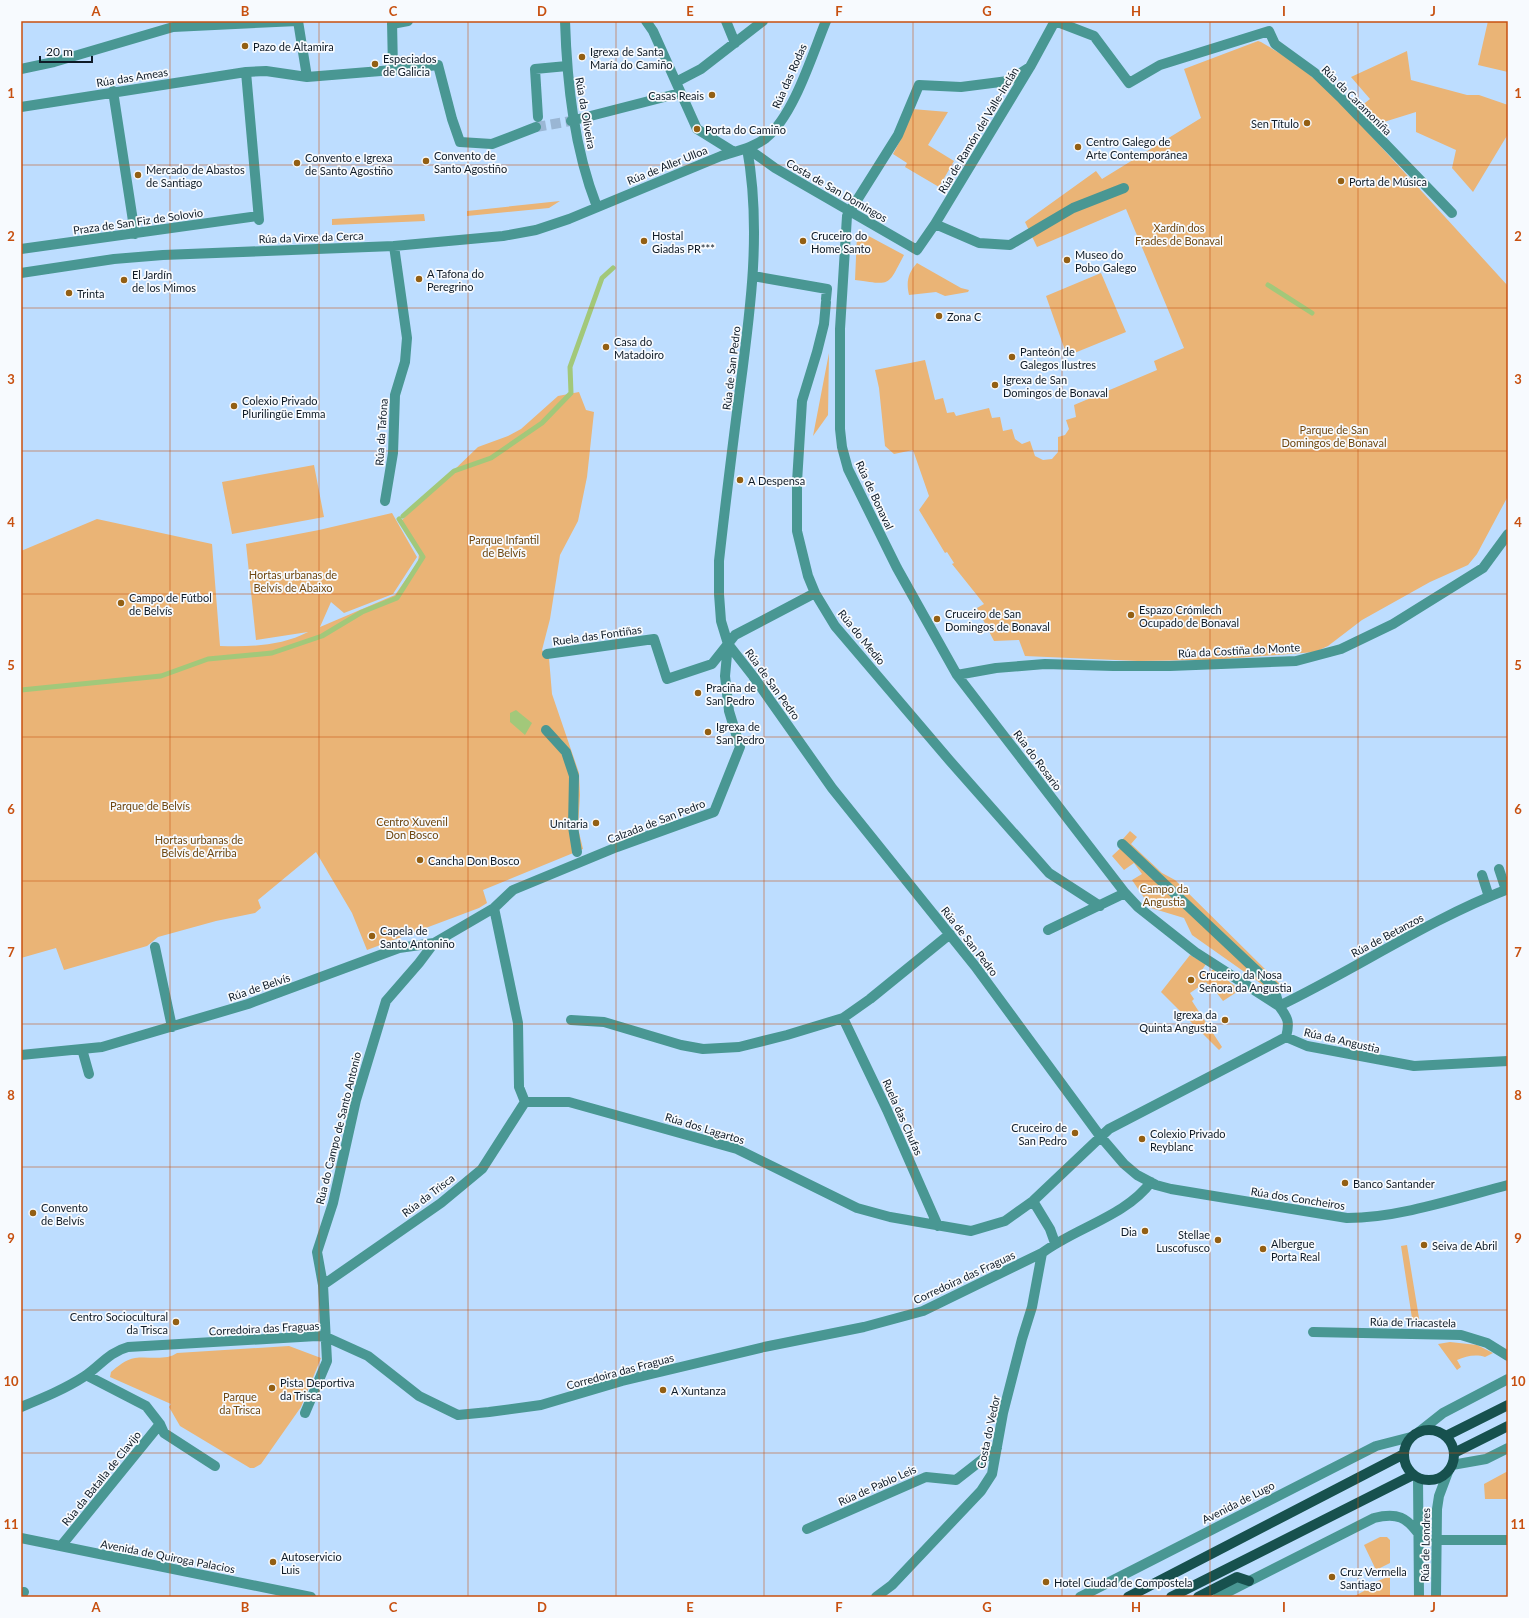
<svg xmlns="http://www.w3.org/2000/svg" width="1529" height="1618" font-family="Lato,sans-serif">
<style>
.green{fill:#eab476}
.water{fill:#a2c87a}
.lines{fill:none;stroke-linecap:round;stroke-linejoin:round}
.stream{stroke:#a2c87a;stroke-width:5}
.minor-tunnel{stroke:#9ab6d4;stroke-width:10;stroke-dasharray:10 5;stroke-linecap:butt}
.minor{stroke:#499793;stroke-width:10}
.major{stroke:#17514e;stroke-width:10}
.grid{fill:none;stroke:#c75010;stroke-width:1;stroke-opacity:0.55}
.poi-dot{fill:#935f13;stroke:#f7fafe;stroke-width:1.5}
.labels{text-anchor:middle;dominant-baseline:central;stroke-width:3.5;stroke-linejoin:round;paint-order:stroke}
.poi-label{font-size:11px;fill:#0f1b27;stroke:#f7fafe;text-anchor:start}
.street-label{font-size:11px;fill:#0f1b27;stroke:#f7fafe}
.park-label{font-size:11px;fill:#6f4710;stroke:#f7fafe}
.neatline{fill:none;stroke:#c75010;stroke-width:1.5}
.grid-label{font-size:13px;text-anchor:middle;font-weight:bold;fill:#c75010}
</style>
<rect width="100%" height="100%" fill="#bdddff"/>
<path class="green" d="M1488,21H1508V72L1478,65Z
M1258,41L1261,42L1291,60L1332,93L1508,286V496L1477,554L1468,565L1430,582L1362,620L1328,646L1315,652L1212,660L1138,661L1025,656L1019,640L994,641L977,608L984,604L952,564L954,563L947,552L945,553L919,510L929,496L913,450L894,454L885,446L879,388L875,370L925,360L935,400L943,398L947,413L954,412L956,416L989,408L992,418L1000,417L1003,431L1012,429L1015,439L1022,444L1030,441L1035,456L1043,460L1052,459L1058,452V437L1065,435L1069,429L1066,420L1076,417L1074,405L1157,370L1154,361L1184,348L1126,209L1037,247L1025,222L1096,171L1102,179L1201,118L1184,69Z
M1407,51L1411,80L1467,95H1479L1508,105V134L1473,192L1452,168L1456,150L1416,132V112L1371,126L1356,110L1370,99L1351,77Z
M912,109L948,112L928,145L954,161L939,187L905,167L907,163L893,154L902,137Z
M560,201L549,208L467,216V211Z
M424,214L425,221L332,225V219Z
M863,233L904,255C887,287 892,285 855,280L857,235Z
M917,263L961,288L969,290L968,292L945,296L936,292L909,295C906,282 908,273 917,263Z
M1101,273L1126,332L1067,356L1046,296Z
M829,353L828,415L813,436Z
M579,392L586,410L594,412L587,477L578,521L560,555L550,619L542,650L549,658L552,694L579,773L580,795L578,828L583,849L483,890L487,903L479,908L367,950L352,913L316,852L258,900L261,908L255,913L216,921L158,937L147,946L64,970L56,948L21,958V551L97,519L212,544L220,646C250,647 281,646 308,632L256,640L246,544L319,530L392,513L417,557L393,594L344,613L331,602L320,627L395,595L418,562L419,554L400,522L478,447L508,436L521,429L558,396Z
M314,465L324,517L232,534L222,482Z
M1130,831L1137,837L1131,844L1162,873L1175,880L1280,984L1270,990L1192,935L1184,918L1151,908L1132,880L1142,874L1134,863L1124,870L1112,856L1126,843L1122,840Z
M1190,955L1206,964L1202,970L1208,974L1213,969L1240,990L1223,1001L1213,988L1211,989L1206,982L1190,993L1194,999L1192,1001L1222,1047L1219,1050L1161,992Z
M1407,1245L1420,1324L1413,1325L1401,1246Z
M1450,1342L1477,1345L1493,1353L1485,1357C1476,1354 1466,1356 1457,1360L1461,1367L1457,1370L1438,1344Z
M289,1346L321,1358L301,1407L261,1464L254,1468H250L180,1426L169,1407L171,1404L110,1377L111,1372C117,1367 126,1359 135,1358C148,1356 166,1361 177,1353Z
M1508,1471V1499H1485L1484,1484Z
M1380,1537H1387L1390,1540V1563L1376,1570L1364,1545Z
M1390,1576V1597H1353L1364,1591L1363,1587Z"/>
<path class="water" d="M516,710L532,723L525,735L510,722V713Z"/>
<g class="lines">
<path class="stream" d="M1268,285L1312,313
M403,516L454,471L491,458L542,423L571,393L570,367L602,278L613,268
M21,690L161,676L208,659L272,653L322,636L362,612L397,598L423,557L399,519"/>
<path class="minor-tunnel" d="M536,127L571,121"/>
<path class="minor" d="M392,21L393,70
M565,21C567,84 574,148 597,207
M646,21L653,31L697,129L734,152
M726,21L735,43
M1055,21L1094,36L1129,83L1160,65L1269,31L1275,44L1315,73L1342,99L1452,213
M392,24L408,21
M1030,67L1008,81L961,87L919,85L898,135L847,216L840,329V429L842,447L848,469L897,568L957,675L1125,893L1138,907L1195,952L1279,1006C1288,1018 1290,1022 1286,1037
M21,69L54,62L173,27L298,21
M246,72L259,220
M307,77L393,70L438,65L452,119L460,142L492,144L536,127
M676,82L701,69L763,21
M113,91L135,234
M21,107L246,72L266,71L307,77L298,21
M538,117L535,69L567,66
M571,121L680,93
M747,148C762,230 750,314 739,396C732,451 725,506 719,561V594L721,621L728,644L753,676L832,788L975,966L1100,1136L1124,1164L1137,1175L1156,1185L1171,1189L1347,1218C1398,1218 1458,1198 1508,1185
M747,148L775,168L917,250L935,224L1030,67L1055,21
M935,224L979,243L1010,245L1073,208L1124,188
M21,249L258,216
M21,273L114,259L163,255L394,246L503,236L536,230L569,219L721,156C736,151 753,148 766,138C794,115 812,55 826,21
M753,276L827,289L826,299
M826,302L824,324L817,352L802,401L797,482V531L808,576L815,593L835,626L950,761L1049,873L1100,906
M385,501L393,453L395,395L405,362L407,338L394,246
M547,654L654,639L667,679L712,664L735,635L815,593
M957,675L996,668L1045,664L1113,666H1170L1296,661L1341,649L1393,624L1483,568L1508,534
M546,730L566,752L574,776L573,827L577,852
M1122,844L1274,987L1279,1006C1356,969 1428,920 1508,889
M1499,869L1506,890
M1482,875L1489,897
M494,908L518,1023L519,1087L525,1102
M1048,930L1125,893
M155,947L172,1027
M843,1018L887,1110L938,1226
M571,1020L604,1022L681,1045L703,1049L739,1047L787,1035L843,1018L870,999L950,934
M82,1049L89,1074
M21,1055L102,1047L248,1004L399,948L434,943L494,908L513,890L617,847L714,812L740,747L729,711L725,676L728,644
M525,1102H569L737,1149L857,1208L890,1217L971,1231L1005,1221L1033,1201L1109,1129L1286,1037L1307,1046L1414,1066L1508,1061
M1033,1201L1050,1229L1055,1243
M323,1285L441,1203L482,1169L525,1102
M1313,1332L1461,1335L1487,1343L1508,1356
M86,1375L146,1406L160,1424L164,1433L215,1466
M21,1407C43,1398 65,1389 85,1376C100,1366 109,1352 128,1347L317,1336L326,1337L368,1356L419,1396L458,1415L489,1412L541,1405L622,1381L764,1347L864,1327L923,1311L1042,1253C1075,1228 1126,1216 1151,1182
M305,1413L327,1361L323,1285L317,1252L333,1203L356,1100L386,1001L419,963L434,943
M1419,1432L1443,1413L1508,1379
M1452,1465L1486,1459L1508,1448
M1418,1478L1419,1597
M807,1529L926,1477L956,1480L997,1448
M21,1538L311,1597
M1436,1540H1508
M61,1546L160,1424
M21,1596L24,1592
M876,1597L892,1585L981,1491L992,1474L1003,1413L1022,1339L1032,1307L1042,1253
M1080,1597L1376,1446L1411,1437
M1218,1597L1374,1518C1397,1512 1407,1517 1420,1536
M1436,1597L1437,1509L1439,1496L1448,1472"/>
<path class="major" d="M1404 1455a25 25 0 1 1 50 0a25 25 0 1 1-50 0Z
M1446,1436L1508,1405
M1454,1453L1508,1426
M1128,1597L1404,1454
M1171,1597L1413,1475
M1198,1597L1237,1577L1249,1581"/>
</g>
<path class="grid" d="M170,21V1597M319,21V1597M468,21V1597M616,21V1597M764,21V1597M913,21V1597M1062,21V1597M1210,21V1597M1358,21V1597M21,165H1508M21,308H1508M21,451H1508M21,594H1508M21,737H1508M21,881H1508M21,1024H1508M21,1167H1508M21,1310H1508M21,1453H1508"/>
<g class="poi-dot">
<circle cx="245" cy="46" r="4"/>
<circle cx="582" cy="57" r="4"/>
<circle cx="375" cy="64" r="4"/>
<circle cx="712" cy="95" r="4"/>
<circle cx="1307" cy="123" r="4"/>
<circle cx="697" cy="129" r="4"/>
<circle cx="1078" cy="147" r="4"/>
<circle cx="426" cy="161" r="4"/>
<circle cx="297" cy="163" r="4"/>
<circle cx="138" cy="175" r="4"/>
<circle cx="1341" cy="181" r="4"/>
<circle cx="644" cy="241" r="4"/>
<circle cx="803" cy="241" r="4"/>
<circle cx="1067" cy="260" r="4"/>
<circle cx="419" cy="279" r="4"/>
<circle cx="124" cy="280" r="4"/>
<circle cx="69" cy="293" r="4"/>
<circle cx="939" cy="316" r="4"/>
<circle cx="606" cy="347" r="4"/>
<circle cx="1012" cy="357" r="4"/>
<circle cx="995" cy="385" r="4"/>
<circle cx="234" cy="406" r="4"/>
<circle cx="740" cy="480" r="4"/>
<circle cx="121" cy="603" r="4"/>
<circle cx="1131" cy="615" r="4"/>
<circle cx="937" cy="619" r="4"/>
<circle cx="698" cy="693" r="4"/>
<circle cx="708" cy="732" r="4"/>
<circle cx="596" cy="823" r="4"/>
<circle cx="420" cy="860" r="4"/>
<circle cx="372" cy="936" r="4"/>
<circle cx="1191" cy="980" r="4"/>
<circle cx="1225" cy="1020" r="4"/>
<circle cx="1075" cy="1133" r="4"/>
<circle cx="1142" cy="1139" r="4"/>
<circle cx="1345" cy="1183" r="4"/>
<circle cx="33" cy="1213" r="4"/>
<circle cx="1145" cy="1231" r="4"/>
<circle cx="1218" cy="1240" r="4"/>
<circle cx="1424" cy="1245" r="4"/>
<circle cx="1263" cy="1249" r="4"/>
<circle cx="176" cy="1322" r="4"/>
<circle cx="272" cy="1388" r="4"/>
<circle cx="663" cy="1390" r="4"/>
<circle cx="273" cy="1562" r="4"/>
<circle cx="1332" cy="1577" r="4"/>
<circle cx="1046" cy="1582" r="4"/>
</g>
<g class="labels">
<g class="poi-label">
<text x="253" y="46">Pazo de Altamira</text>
<text x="590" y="51">Igrexa de Santa<tspan x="590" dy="13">María do Camiño</tspan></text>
<text x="383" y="58">Especiados<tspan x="383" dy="13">de Galicia</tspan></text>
<text x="704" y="95" text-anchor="end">Casas Reais</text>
<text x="1299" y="123" text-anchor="end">Sen Título</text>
<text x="705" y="129">Porta do Camiño</text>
<text x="1086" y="141">Centro Galego de<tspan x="1086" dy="13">Arte Contemporánea</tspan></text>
<text x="434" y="155">Convento de<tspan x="434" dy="13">Santo Agostiño</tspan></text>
<text x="305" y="157">Convento e Igrexa<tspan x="305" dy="13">de Santo Agostiño</tspan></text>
<text x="146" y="169">Mercado de Abastos<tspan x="146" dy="13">de Santiago</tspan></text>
<text x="1349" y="181">Porta de Música</text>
<text x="652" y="235">Hostal<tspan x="652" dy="13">Giadas PR***</tspan></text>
<text x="811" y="235">Cruceiro do<tspan x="811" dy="13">Home Santo</tspan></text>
<text x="1075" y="254">Museo do<tspan x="1075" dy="13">Pobo Galego</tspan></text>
<text x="427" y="273">A Tafona do<tspan x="427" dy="13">Peregrino</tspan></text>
<text x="132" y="274">El Jardín<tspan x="132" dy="13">de los Mimos</tspan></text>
<text x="77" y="293">Trinta</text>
<text x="947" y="316">Zona C</text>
<text x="614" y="341">Casa do<tspan x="614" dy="13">Matadoiro</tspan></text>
<text x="1020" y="351">Panteón de<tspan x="1020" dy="13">Galegos Ilustres</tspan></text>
<text x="1003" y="379">Igrexa de San<tspan x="1003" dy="13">Domingos de Bonaval</tspan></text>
<text x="242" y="400">Colexio Privado<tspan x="242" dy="13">Plurilingüe Emma</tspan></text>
<text x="748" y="480">A Despensa</text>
<text x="129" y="597">Campo de Fútbol<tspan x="129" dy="13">de Belvís</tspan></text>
<text x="1139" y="609">Espazo Crómlech<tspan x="1139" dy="13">Ocupado de Bonaval</tspan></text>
<text x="945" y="613">Cruceiro de San<tspan x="945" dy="13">Domingos de Bonaval</tspan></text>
<text x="706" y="687">Praciña de<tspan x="706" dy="13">San Pedro</tspan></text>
<text x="716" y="726">Igrexa de<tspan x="716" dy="13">San Pedro</tspan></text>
<text x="588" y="823" text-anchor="end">Unitaria</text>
<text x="428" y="860">Cancha Don Bosco</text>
<text x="380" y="930">Capela de<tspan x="380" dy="13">Santo Antoniño</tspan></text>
<text x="1199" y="974">Cruceiro da Nosa<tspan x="1199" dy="13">Señora da Angustia</tspan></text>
<text x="1217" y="1014" text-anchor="end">Igrexa da<tspan x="1217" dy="13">Quinta Angustia</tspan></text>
<text x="1067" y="1127" text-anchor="end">Cruceiro de<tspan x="1067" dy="13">San Pedro</tspan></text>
<text x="1150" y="1133">Colexio Privado<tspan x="1150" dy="13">Reyblanc</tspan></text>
<text x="1353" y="1183">Banco Santander</text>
<text x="41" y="1207">Convento<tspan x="41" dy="13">de Belvís</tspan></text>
<text x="1137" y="1231" text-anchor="end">Dia</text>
<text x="1210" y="1234" text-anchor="end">Stellae<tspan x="1210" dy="13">Luscofusco</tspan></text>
<text x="1271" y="1243">Albergue<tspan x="1271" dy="13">Porta Real</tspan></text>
<text x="1432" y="1245">Seiva de Abril</text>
<text x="168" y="1316" text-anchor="end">Centro Sociocultural<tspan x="168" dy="13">da Trisca</tspan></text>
<text x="280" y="1382">Pista Deportiva<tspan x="280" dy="13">da Trisca</tspan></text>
<text x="671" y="1390">A Xuntanza</text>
<text x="281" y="1556">Autoservicio<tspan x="281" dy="13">Luis</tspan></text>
<text x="1340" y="1571">Cruz Vermella<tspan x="1340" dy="13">Santiago</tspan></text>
<text x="1054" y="1582">Hotel Ciudad de Compostela</text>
</g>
<g class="street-label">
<text transform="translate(789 76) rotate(-66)">Rúa das Rodas</text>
<text transform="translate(132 77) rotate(-9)">Rúa das Ameas</text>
<text transform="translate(1357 100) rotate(45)">Rúa da Caramoniña</text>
<text transform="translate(586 113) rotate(80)">Rúa da Oliveira</text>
<text transform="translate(978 130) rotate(-59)">Rúa de Ramón del Valle-Inclán</text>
<text transform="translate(667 165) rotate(-22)">Rúa de Aller Ulloa</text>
<text transform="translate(837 190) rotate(30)">Costa de San Domingos</text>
<text transform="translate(138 221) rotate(-8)">Praza de San Fiz de Solovio</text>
<text transform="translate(311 237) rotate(-2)">Rúa da Virxe da Cerca</text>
<text transform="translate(731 368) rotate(-83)">Rúa de San Pedro</text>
<text transform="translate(381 432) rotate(-86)">Rúa da Tafona</text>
<text transform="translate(875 495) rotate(65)">Rúa de Bonaval</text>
<text transform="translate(597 635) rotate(-8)">Ruela das Fontiñas</text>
<text transform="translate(862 637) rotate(51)">Rúa do Medio</text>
<text transform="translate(1239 650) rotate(-3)">Rúa da Costiña do Monte</text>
<text transform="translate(773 684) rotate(54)">Rúa de San Pedro</text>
<text transform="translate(1038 760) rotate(53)">Rúa do Rosario</text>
<text transform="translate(656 821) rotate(-21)">Calzada de San Pedro</text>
<text transform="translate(1387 935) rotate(-28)">Rúa de Betanzos</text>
<text transform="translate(970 941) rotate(52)">Rúa de San Pedro</text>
<text transform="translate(259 987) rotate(-19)">Rúa de Belvís</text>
<text transform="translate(1342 1040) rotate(13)">Rúa da Angustia</text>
<text transform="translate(903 1117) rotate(66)">Ruela das Chufas</text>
<text transform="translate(338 1128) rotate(-76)">Rúa do Campo de Santo Antonio</text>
<text transform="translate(705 1128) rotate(17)">Rúa dos Lagartos</text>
<text transform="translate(428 1195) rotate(-37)">Rúa da Trisca</text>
<text transform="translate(1298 1198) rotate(9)">Rúa dos Concheiros</text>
<text transform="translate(964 1277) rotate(-25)">Corredoira das Fraguas</text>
<text transform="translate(1413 1322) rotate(1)">Rúa de Triacastela</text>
<text transform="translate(264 1328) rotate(-3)">Corredoira das Fraguas</text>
<text transform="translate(620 1371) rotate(-15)">Corredoira das Fraguas</text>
<text transform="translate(988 1432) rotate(-78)">Costa do Vedor</text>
<text transform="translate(101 1478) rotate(-51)">Rúa da Batalla de Clavijo</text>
<text transform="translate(877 1485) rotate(-24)">Rúa de Pablo Leis</text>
<text transform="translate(1238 1502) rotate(-27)">Avenida de Lugo</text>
<text transform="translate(1425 1545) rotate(-89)">Rúa de Londres</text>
<text transform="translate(168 1556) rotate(11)">Avenida de Quiroga Palacios</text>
</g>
<g class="park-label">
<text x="1179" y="227">Xardín dos<tspan x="1179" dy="13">Frades de Bonaval</tspan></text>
<text x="1334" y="429">Parque de San<tspan x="1334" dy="13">Domingos de Bonaval</tspan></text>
<text x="504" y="539">Parque Infantil<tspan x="504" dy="13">de Belvís</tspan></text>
<text x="293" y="574">Hortas urbanas de<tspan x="293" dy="13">Belvís de Abaixo</tspan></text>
<text x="150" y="805">Parque de Belvís</text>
<text x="412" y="821">Centro Xuvenil<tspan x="412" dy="13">Don Bosco</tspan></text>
<text x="199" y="839">Hortas urbanas de<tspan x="199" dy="13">Belvís de Arriba</tspan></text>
<text x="1164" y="888">Campo da<tspan x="1164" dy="13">Angustia</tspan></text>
<text x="240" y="1396">Parque<tspan x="240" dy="13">da Trisca</tspan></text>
</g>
</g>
<rect width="1529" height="1618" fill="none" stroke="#f7fafe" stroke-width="44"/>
<path d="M40 56v6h52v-6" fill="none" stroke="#0f1b27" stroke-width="2"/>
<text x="46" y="56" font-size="12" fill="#0f1b27" stroke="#f7fafe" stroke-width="3" paint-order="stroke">20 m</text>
<rect x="22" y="22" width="1485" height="1574" class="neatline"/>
<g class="grid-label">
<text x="96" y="16">A</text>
<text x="245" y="16">B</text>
<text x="393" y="16">C</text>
<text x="542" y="16">D</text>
<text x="690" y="16">E</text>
<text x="839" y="16">F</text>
<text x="987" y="16">G</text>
<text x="1136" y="16">H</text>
<text x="1284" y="16">I</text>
<text x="1433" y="16">J</text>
<text x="11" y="98">1</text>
<text x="1518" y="98">1</text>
<text x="11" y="241">2</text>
<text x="1518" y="241">2</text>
<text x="11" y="384">3</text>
<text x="1518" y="384">3</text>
<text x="11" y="527">4</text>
<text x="1518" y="527">4</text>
<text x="11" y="670">5</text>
<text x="1518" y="670">5</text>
<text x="11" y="814">6</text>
<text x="1518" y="814">6</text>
<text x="11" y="957">7</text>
<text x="1518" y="957">7</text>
<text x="11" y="1100">8</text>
<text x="1518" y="1100">8</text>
<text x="11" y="1243">9</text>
<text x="1518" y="1243">9</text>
<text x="11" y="1386">10</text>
<text x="1518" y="1386">10</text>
<text x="11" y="1529">11</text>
<text x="1518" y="1529">11</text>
<text x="96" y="1612">A</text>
<text x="245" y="1612">B</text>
<text x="393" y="1612">C</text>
<text x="542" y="1612">D</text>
<text x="690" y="1612">E</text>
<text x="839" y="1612">F</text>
<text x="987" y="1612">G</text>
<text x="1136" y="1612">H</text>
<text x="1284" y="1612">I</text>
<text x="1433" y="1612">J</text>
</g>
</svg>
